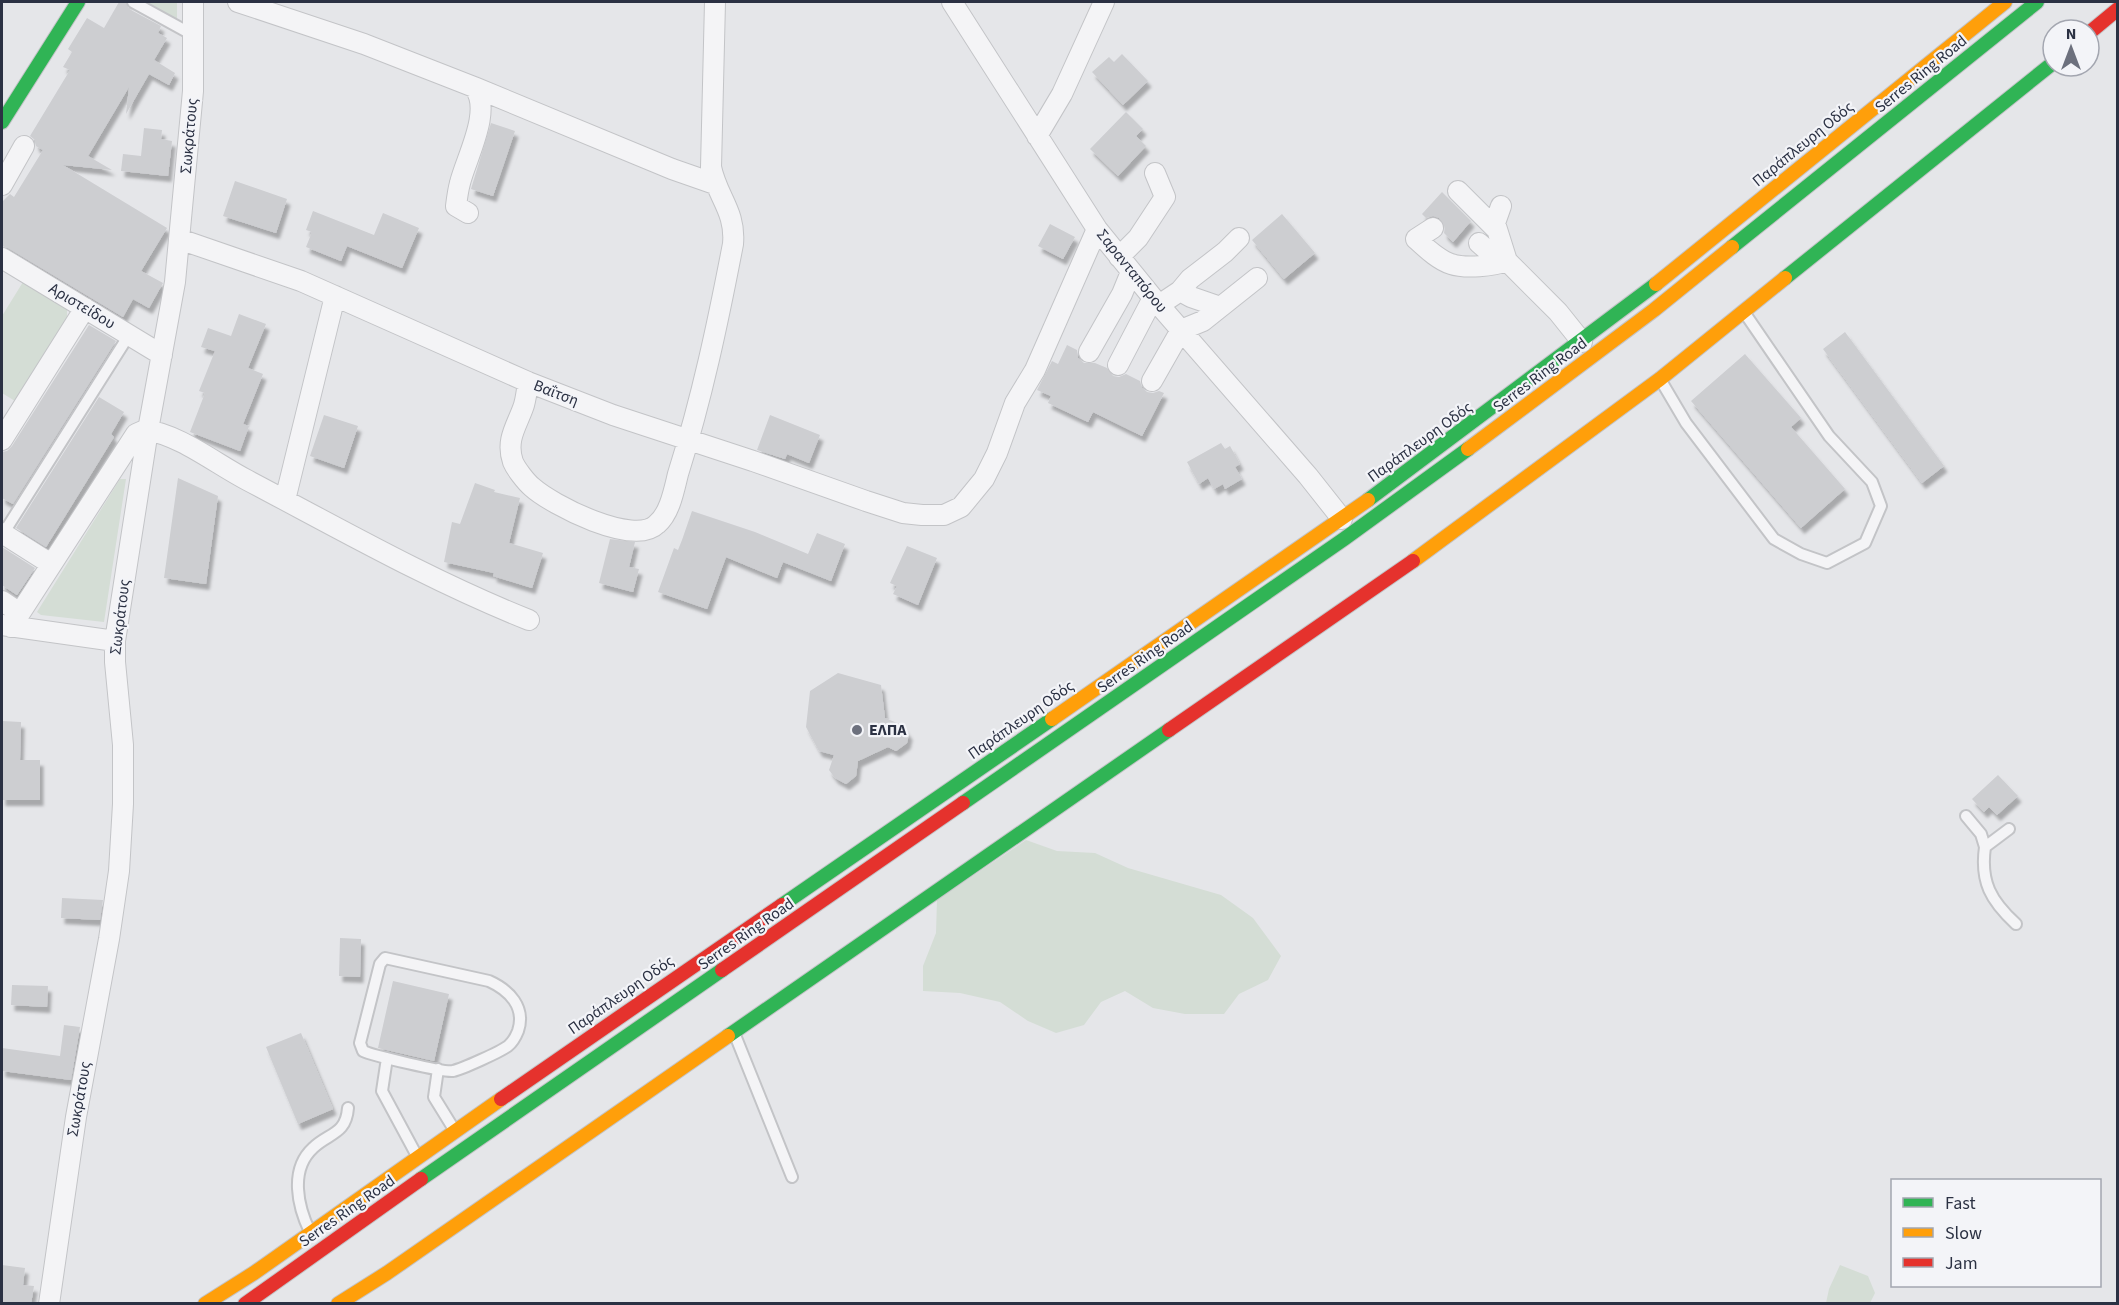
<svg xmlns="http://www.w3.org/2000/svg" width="2119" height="1305" font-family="'Source Sans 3',sans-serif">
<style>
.green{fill:#d4ddd5}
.building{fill:#cdced1;filter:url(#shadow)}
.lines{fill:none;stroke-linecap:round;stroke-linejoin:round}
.lane-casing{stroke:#c3c4c7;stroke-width:14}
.street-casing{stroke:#c3c4c7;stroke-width:22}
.fast-casing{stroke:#c3c4c7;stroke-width:16}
.slow-casing{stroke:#c3c4c7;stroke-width:16}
.jam-casing{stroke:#c3c4c7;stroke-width:16}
.lane{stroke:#f4f4f6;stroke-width:10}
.street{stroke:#f4f4f6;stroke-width:20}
.fast{stroke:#30b455;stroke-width:14}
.slow{stroke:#ff9f0a;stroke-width:14}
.jam{stroke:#e5322d;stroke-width:14}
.poi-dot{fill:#6c707d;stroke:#f3f4f8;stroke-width:2}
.labels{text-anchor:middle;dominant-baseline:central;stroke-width:4.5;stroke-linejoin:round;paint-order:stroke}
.street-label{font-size:16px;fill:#2b3143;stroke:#f3f4f8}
.poi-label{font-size:16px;font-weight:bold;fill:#2b3143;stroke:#f3f4f8;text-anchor:start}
</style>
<defs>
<filter id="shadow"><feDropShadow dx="3.5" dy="6" stdDeviation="1.5" flood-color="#0004"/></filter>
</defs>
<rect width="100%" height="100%" fill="#e5e6e9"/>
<path class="green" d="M142,2H177V24Z
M23,282L67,310V319L15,401L2,393V316Z
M120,479H126L104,622L41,615L37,612Z
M1026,840L1057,851L1095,853L1128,868L1221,895L1253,918L1281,956L1268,980L1239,994L1224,1014H1185L1153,1008L1125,991L1101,1002L1084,1025L1056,1033L1028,1021L1000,1002L960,993L923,991V966L936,933L937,900Z
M1840,1265L1868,1276L1875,1293L1870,1303H1826L1829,1289Z"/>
<path class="building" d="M119,2H126L129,9L161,26L158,33L167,38L154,60L175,73L169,85L149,74L126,114L129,87L88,156L112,170L63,165L167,228L141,271L163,283L149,308L133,299L123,317L8,248L2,246V202L10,194L14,197L43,150L36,146L35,140L30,136L70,70L63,67L72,52L68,49L87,18L104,28Z
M1122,54L1148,81L1123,105L1092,72L1109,57L1114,62Z
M1126,112L1143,129L1136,136L1146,146L1118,176L1090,149Z
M491,123L515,131L493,196L471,189Z
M144,128L162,130L161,139L172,141L168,176L121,171L123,154L141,156Z
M235,181L287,199L276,233L223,216Z
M1442,192L1471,221L1453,242L1444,233L1445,227L1439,218L1433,216L1426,218L1422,214Z
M313,211L374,235L383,213L419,228L402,268L347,246L341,261L306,247L312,232L306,230Z
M1282,214L1315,253L1284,279L1252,240Z
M1050,224L1075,237L1063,259L1038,246Z
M239,314L266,324L248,368L263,374L243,424L249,426L240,451L190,432L205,393L199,391L215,351L201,347L208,328L231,336Z
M89,325L116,341L13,504L2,498V452L7,451L12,446Z
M1845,332L1944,466L1922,483L1823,349Z
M1067,345L1077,350L1078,358L1084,363H1095L1107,368L1113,376L1119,377L1126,374L1140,381L1142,388L1147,392L1153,393L1159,391L1164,393L1142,436L1093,412L1088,422L1048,403L1051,396L1037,390L1052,361L1058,364Z
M1745,354L1801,418L1791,427L1845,489L1801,528L1691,401Z
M99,397L124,412L111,434L114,437L46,547L16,528Z
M324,415L358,426L344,468L310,456Z
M770,415L820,435L809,463L787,454L785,459L757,450Z
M1221,443L1225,449L1230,446L1240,464L1235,467L1242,479L1225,489L1223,484L1214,489L1208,478L1199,484L1187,462Z
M178,478L218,496L206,584L164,578Z
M475,483L495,490L494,492L520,498L509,543L543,553L532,588L493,576L494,573L444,562L452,522L460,524Z
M692,511L755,532L808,554L817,533L845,544L831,581L783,562L777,578L726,557L707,609L658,592L674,548L678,550L682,540Z
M610,539L635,542L629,567L639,569L633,592L599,583Z
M907,546L937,558L918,605L893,594L897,586L890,583Z
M2,547L35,568L17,595L2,585Z
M838,673L881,685L885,718L902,725L909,734L907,743L896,751L888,747L858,761L856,776L846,784L835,778L829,770L834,755L819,751L806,727L810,691Z
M2,721L21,722L20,760H40V800H2Z
M1998,775L2018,796L1997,815L1989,807L1984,812L1972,799Z
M62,898L103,900L100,920L61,918Z
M340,938L361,939L360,977L339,976Z
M393,981L449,994L434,1061L378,1048Z
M12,985L48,986L47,1007L11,1005Z
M64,1025L80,1027L71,1080L2,1071V1048L60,1056Z
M301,1033L333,1109L298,1124L266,1047Z
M2,1265L25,1268L23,1285L34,1286L31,1304H2Z"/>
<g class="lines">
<defs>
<path id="lane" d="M133,2L193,35
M1660,379L1686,423L1774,539L1801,554L1827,563L1865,543L1881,506L1872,482L1829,436L1744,312
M3,534L129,335
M1966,816L1981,834L1985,847
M2009,829L1985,847C1980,882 1991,901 2016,924
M385,958L489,981C509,990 526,1007 518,1031C516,1036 512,1043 508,1046C500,1052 462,1069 453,1071C445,1073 371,1055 363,1051L360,1043L380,964Z
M735,1035L792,1177
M387,1058L382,1091L417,1156
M438,1069L434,1097L455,1131
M310,1232C298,1207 289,1170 313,1148C328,1133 346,1135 348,1108"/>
<path id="street" d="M238,2L364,44L474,87C493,110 466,158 460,183C458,190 457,198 456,206L468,213
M952,2L1097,229L1153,298L1308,476L1342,519
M474,87L672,169L715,184
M1037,136L1062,94L1104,2
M2,185L24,146
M1458,191L1497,230
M1501,206L1495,223L1507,261L1558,312L1582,342
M1433,228L1416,239C1425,247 1438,260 1451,264C1466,269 1493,266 1507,261
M179,239L301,281L528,382L613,415L753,461L866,501L903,513L922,515H944L961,507L984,479L997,453L1015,403L1035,370L1097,229
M1479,243L1502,263
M1119,257L1138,238L1165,197L1155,173
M2,258L162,355
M1180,291L1191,297L1220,307
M1159,305L1180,291L1190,279L1225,252L1239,238
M1089,352L1122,294L1131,272
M1118,365L1153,298
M1152,381L1181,330L1203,321L1257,278
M528,382C527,390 526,398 524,405C518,424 505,439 513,462C516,469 526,482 532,487C552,505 634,547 657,524C670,513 674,490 678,474C702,398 718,322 733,244C736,211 717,197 711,167L715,2
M2,440L85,308
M285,500L335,296
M2,533L51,564
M2,601L20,613
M2,625L115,641
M11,627L136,434L145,430C179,434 216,464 247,480C340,529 431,581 529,620
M49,1304L76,1117L109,939L119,871L123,804V745L115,662V641L148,430L175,282L193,91V2"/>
<path id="fast" d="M2,122L78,2
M1732,247L2037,2
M1785,278L2053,63
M1368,500L1656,284
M963,803L1344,539L1468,449
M782,905L1052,719
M728,1036L1169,730
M421,1179L722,970"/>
<path id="slow" d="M1656,284L2005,2
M1468,449L1654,310L1732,247
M1413,561L1660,379L1785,278
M1052,719L1368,500
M205,1304L254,1273L501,1099
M338,1304L387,1273L728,1036"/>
<path id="jam" d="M2089,33L2118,9
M1169,730L1413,561
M722,970L963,803
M501,1099L782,905
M245,1304L421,1179"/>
</defs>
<use href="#lane" class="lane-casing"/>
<use href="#street" class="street-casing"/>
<use href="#fast" class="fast-casing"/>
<use href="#slow" class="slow-casing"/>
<use href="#jam" class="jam-casing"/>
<use href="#lane" class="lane"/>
<use href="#street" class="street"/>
<use href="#fast" class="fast"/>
<use href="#slow" class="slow"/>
<use href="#jam" class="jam"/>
</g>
<circle class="poi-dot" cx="857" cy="730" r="6"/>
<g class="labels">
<g class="street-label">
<text transform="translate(1921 74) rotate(-39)">Serres Ring Road</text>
<text transform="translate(189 136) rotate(-85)">Σωκράτους</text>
<text transform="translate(1803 144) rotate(-39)">Παράπλευρη Οδός</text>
<text transform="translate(1132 271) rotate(51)">Σαρανταπόρου</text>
<text transform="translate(82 306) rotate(31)">Αριστείδου</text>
<text transform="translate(1540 375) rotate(-37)">Serres Ring Road</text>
<text transform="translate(556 393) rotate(21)">Βαΐτση</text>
<text transform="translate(1420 442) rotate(-36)">Παράπλευρη Οδός</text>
<text transform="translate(120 617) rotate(-83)">Σωκράτους</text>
<text transform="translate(1145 657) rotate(-35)">Serres Ring Road</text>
<text transform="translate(1021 720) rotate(-35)">Παράπλευρη Οδός</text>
<text transform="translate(746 934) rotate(-35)">Serres Ring Road</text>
<text transform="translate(621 995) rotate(-35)">Παράπλευρη Οδός</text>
<text transform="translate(79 1099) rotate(-80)">Σωκράτους</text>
<text transform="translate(347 1211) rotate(-35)">Serres Ring Road</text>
</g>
<g class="poi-label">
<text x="869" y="730">ΕΛΠΑ</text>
</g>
</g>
<rect width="2119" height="1305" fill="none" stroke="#2b3143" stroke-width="6"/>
<rect x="1891" y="1179" width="210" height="108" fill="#f3f4f8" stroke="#a3a6b0" stroke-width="1.5"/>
<rect x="1903" y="1198" width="30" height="9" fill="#30b455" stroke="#a3a6b0" stroke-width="1.5"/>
<text x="1945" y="1209" font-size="18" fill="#2b3143">Fast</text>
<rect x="1903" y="1228" width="30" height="9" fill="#ff9f0a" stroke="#a3a6b0" stroke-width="1.5"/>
<text x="1945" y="1239" font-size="18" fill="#2b3143">Slow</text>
<rect x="1903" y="1258" width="30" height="9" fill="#e5322d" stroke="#a3a6b0" stroke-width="1.5"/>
<text x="1945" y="1269" font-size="18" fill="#2b3143">Jam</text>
<g transform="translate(2071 48)"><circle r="28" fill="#f3f4f8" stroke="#a3a6b0" stroke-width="1.5"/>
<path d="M0-4.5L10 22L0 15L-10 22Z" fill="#6c707d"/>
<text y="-9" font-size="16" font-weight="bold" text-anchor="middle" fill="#2b3143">N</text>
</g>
</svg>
